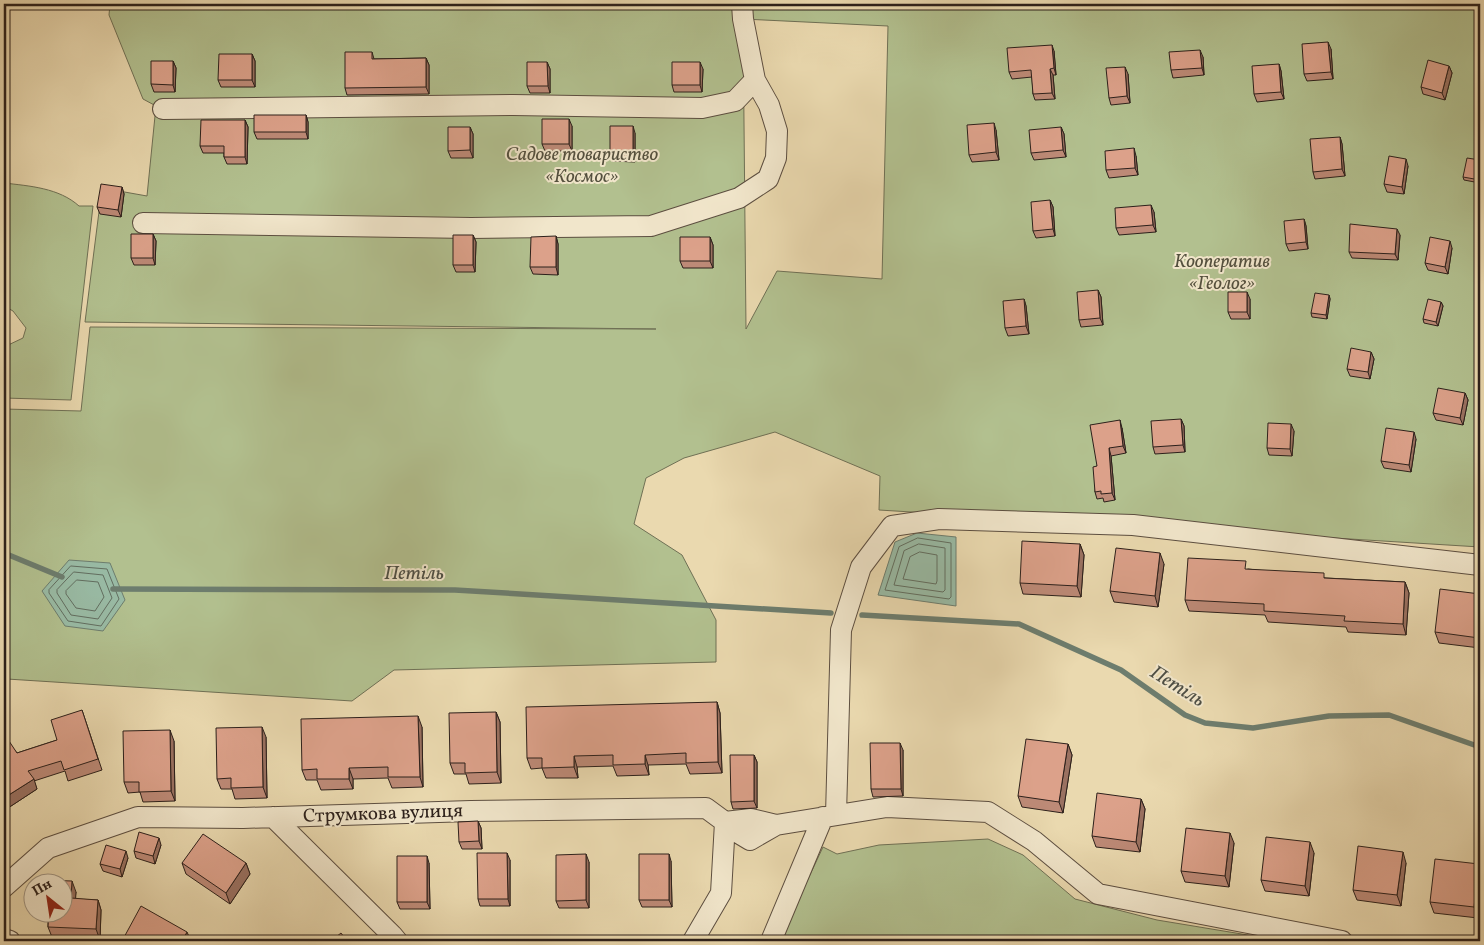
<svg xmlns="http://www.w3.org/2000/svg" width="1484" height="945" font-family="Vollkorn,serif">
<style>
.green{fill:#b2c08f;stroke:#6f7055;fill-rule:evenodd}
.water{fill:#99bba5;stroke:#6d7d6e}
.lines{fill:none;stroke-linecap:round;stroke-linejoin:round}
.shore{stroke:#626e60;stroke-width:1}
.stream{stroke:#6d7d6e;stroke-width:5.5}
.street-casing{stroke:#5c4e40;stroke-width:22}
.street{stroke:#f1e6cb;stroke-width:20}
.wall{fill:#bd8a77;stroke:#2c201b}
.shaded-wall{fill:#9a7161;stroke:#2c201b}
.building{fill:#dca18a;stroke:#2c201b}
.labels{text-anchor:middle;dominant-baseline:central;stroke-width:4;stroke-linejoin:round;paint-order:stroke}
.park-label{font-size:19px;font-style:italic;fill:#54503e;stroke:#f1e6cb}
.street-label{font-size:19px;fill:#2c201b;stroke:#f1e6cb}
.water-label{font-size:20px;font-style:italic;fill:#4d4e44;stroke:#f1e6cb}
</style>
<rect width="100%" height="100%" fill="#ead9af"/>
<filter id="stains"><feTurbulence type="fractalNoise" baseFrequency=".004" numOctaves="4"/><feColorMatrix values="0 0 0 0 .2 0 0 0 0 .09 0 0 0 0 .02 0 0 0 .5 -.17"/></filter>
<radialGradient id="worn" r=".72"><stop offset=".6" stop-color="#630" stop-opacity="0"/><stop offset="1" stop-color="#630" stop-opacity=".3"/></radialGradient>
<path class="green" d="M110,4H1480V547L879,510L880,476L775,432L684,458L646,478L634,524L682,555L716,620V662L394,670L352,701L7,679L4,683V409L81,411L90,327L656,329L85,322L102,188L147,196L156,106L143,99L109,15ZM743,19L888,26L882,279L777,271L746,329Z
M4,183C30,186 59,188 79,206H93L71,400L4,398V347L23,338L26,328L13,311L4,306Z
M988,839L1023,855L1075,899L1157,920L1284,941H779L823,847L837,854L879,845Z"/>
<path class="water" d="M917,533L956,537V606L878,595L895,542Z
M69,560L110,563L125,600L103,631L65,626L42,591Z"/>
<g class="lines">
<path class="shore" d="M918,538L951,543V597L949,599L885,590L899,547Z
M919,544L945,548V590L943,592L894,585L904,551Z
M920,552L937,555V581L936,584L903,579L910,557Z
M71,566L107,569L119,599L101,626L68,621L49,593V590Z
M74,572L103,575L112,598L98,619L71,615L57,593V590Z
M77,580L98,582L104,597L95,611L76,608L66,594V591Z"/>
<path class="stream" d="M4,553L62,577
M113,589L455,590L831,613
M862,615L1019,624L1121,670L1185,715L1205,723L1253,728L1329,716L1389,715L1480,747"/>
<defs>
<path id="street" d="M163,109L513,105L702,108L735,101L755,80L743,19L742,4
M143,223L471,228L651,226L739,198L768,179L776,158L777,131L769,105L755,80
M836,815L841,630L861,567L892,526L939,519L1133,525L1480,565
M273,817L392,935L397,941
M725,825L750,840L776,825
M4,887L48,848L138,817L243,818L471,811L706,808L725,822L751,819L776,825L887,807L988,812L1034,841L1098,894L1342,941
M4,939L10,941
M693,941L721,893L725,822
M771,941L823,817"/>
</defs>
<use href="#street" class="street-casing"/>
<use href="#street" class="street"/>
</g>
<path class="wall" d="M1331,49L1333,79L1307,81L1304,74Z
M1054,51L1056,75H1053L1055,99L1035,100L1033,94L1032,77L1012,79L1009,72Z
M372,52L374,59L426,58L429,65V94L347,95L345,88Z
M252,54L255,61V87H221L218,80Z
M1203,57L1204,75L1173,78L1171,70Z
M173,61L176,68L175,92H154L151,84Z
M547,62L550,69V93H530L527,86Z
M1279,64L1281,71L1284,99L1257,102L1254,94Z
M1449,66L1452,73L1445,100L1423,94L1421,87Z
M703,69L702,92H674L672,85Z
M1128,74L1130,103L1111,105L1109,98Z
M306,115L308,122V139H257L254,132Z
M245,120L248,127L247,164H227L224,157V153H203L200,146Z
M572,126V151H545L542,144Z
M470,127L473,134V158H451L448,151Z
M1061,127L1064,134L1066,157L1034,160L1031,153Z
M996,130L999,160L972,162L969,155Z
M635,133V162L612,161L610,154Z
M1340,137L1342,144L1345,176L1315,179L1313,172Z
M1136,156L1138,175L1109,178L1106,170Z
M1480,160V183L1464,180L1463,177Z
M1408,166L1404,194L1387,192L1384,184Z
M122,187L124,194L121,217L100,214L97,207Z
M1050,200L1053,207L1055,236L1036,238L1033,231Z
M1154,212L1156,232L1119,235L1116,228Z
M1304,219L1306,226L1308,249L1289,251L1286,244Z
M153,234L156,241L155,265H134L131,258Z
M473,235L476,242L475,272H456L453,265Z
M1400,235L1398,260L1352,258L1349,252Z
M556,236L558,244V275L533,274L530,267Z
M710,237L713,245V268H683L680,261Z
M1452,248L1448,274L1428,270L1425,263Z
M1098,290L1101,297L1103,325L1081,327L1079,320Z
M1329,295L1330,299L1327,319L1312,317L1311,313Z
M1024,299L1026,306L1029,334L1008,336L1005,328Z
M1250,299V319H1231L1228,312Z
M1441,302L1443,306L1438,326L1424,323L1423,319Z
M1371,352L1374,359L1370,379L1350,376L1347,369Z
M1465,393L1468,400L1463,425L1436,420L1433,413Z
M1181,419L1184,426L1185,452L1155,454L1153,447Z
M1122,428L1126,453L1111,456L1115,500L1104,502L1103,498L1097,499L1095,492L1097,466Z
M1294,431L1292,456L1269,455L1267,448Z
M1416,439L1411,472L1384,468L1381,461Z
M1080,544L1084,555L1081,597L1023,594L1020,583Z
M1164,564L1158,607L1114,602L1110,591Z
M1248,569L1326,578L1405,582L1409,593L1406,635L1348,632L1346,627L1268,622L1265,615L1189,611L1185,600Z
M1480,594V648L1439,643L1435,632Z
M717,702L720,713L722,773L690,774L686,764L648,765L649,775L617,776L613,766L577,767L578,778H546L542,768L531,769L527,758Z
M82,710L102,770L68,781L65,771L34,781L37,789L8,808L4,802V737L17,753L57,740Z
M496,712L500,722L501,783L469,784L466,774H454L450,763Z
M422,727L423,787L392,788L388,778L353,779V789L321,790L317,780H306L302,770Z
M266,737L267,798L235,799L232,789H221L217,779Z
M174,741L175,801L143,802L140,792L128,793L124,782Z
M1068,744L1072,755L1063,813L1022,807L1018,796Z
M903,750V796L873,797L871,789Z
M754,755L757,762V808L733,809L731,802Z
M1141,799L1145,809L1140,852L1096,847L1092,836Z
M478,821L481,828L482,849H462L459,842Z
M1234,843L1229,887L1185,882L1181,871Z
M161,845L155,864L136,858L134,851Z
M1314,853L1309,896L1265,891L1261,880Z
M128,858L122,877L103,871L100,864Z
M510,860V906H480L478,899Z
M671,861L672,907H642L639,900Z
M589,862V908H559L556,901Z
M182,863H246L250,874L230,904L186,874Z
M429,863L430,909H400L397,902Z
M1406,863L1401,906L1357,900L1353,890Z
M1479,864L1480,867V897L1478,918L1434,913L1430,902Z
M76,892L75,899L98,900L101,910L100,940L52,937L48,927V919H44L41,912H62Z"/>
<path class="shaded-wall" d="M1328,42L1331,49L1333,79L1331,72Z
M1052,45L1054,51L1056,75L1054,68Z
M1200,50L1203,57L1204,75L1202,68Z
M252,54L255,61V87L252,80Z
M426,58L429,65V94L426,87Z
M173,61L176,68L175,92L173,85Z
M547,62L550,69V93L548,86Z
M700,62L703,69L702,92L700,85Z
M1279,64L1281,71L1284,99L1281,92Z
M1449,66L1452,73L1445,100L1442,93Z
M1125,67L1128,74L1130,103L1127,96Z
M1050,69L1053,75L1055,99L1052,93Z
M306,115L308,122V139L306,132Z
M569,119L572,126V151L569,144Z
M245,120L248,127L247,164L245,157Z
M994,123L996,130L999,160L996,152Z
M633,126L635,133V162L633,154Z
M470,127L473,134V158L470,150Z
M1061,127L1064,134L1066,157L1063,150Z
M1340,137L1342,144L1345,176L1342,169Z
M1134,148L1136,156L1138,175L1135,168Z
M1406,159L1408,166L1404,194L1402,187Z
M122,187L124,194L121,217L118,210Z
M1050,200L1053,207L1055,236L1053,229Z
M1151,205L1154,212L1156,232L1153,225Z
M1304,219L1306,226L1308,249L1306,242Z
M1397,229L1400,235L1398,260L1395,254Z
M153,234L156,241L155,265L153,258Z
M473,235L476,242L475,272L473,265Z
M556,236L558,244V275L556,267Z
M710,237L713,245V268L710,261Z
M1450,241L1452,248L1448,274L1445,267Z
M1098,290L1101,297L1103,325L1100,318Z
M1247,292L1250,299V319L1247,312Z
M1329,295L1330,299L1327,319L1326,315Z
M1024,299L1026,306L1029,334L1026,326Z
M1441,302L1443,306L1438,326L1436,322Z
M1371,352L1374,359L1370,379L1368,372Z
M1465,393L1468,400L1463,425L1460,418Z
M1181,419L1184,426L1185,452L1183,445Z
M1120,420L1122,428L1126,453L1123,446Z
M1291,424L1294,431L1292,456L1290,449Z
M1414,432L1416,439L1411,472L1409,465Z
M1109,448L1111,456L1115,500L1112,493Z
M1080,544L1084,555L1081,597L1077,586Z
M1160,553L1164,564L1158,607L1155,596Z
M1405,582L1409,593L1406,635L1403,624Z
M717,702L720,713L722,773L718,762Z
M496,712L500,722L501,783L497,772Z
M418,716L422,727L423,787L420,777Z
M262,727L266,737L267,798L263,787Z
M170,730L174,741L175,801L171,791Z
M900,743L903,750V796L901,789Z
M1068,744L1072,755L1063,813L1059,802Z
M645,755L648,765L649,775L645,764Z
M754,755L757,762V808L754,801Z
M574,756L577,767L578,778L574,767Z
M349,768L353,779V789L349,779Z
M34,779L37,789L8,808L4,798Z
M1141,799L1145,809L1140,852L1136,842Z
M478,821L481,828L482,849L479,841Z
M1230,833L1234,843L1229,887L1225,876Z
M159,838L161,845L155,864L153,856Z
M1310,842L1314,853L1309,896L1305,886Z
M126,851L128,858L122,877L120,869Z
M1403,852L1406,863L1401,906L1397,895Z
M507,853L510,860V906L508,899Z
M586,854L589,862V908L586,900Z
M669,854L671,861L672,907L669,900Z
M427,856L429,863L430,909L427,902Z
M246,863L250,874L230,904L226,893Z
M1479,864L1480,867V897L1478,918L1474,907Z
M72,881L76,892L75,909L71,898Z
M98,900L101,910L100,940L96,929Z
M187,932L191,941H182Z"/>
<path class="building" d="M1328,42L1331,72L1304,74L1302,44Z
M1052,45L1054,68L1050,69L1052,93L1033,94L1031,70L1009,72L1007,48Z
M1200,50L1202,68L1171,70L1169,52Z
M345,52H372V59L426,58V87L345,88Z
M219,54H252V80H218Z
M1428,60L1449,66L1442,93L1421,87Z
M151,61H173V85L151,84Z
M527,62H547L548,86H527Z
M672,62H700V85H672Z
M1279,64L1281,92L1254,94L1252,66Z
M1125,67L1127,96L1109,98L1106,68Z
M254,115H306V132H254Z
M542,119H569V144H542Z
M201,120H245V157H224V146H200Z
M994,123L996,152L969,155L967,125Z
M610,126H633V154H610Z
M448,127H470V150L448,151Z
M1061,127L1063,150L1031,153L1029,130Z
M1340,137L1342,169L1313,172L1310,139Z
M1134,148L1135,168L1106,170L1105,151Z
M1389,156L1406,159L1402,187L1384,184Z
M1467,158L1480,160V180L1463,177Z
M101,184L122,187L118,210L97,207Z
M1050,200L1053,229L1033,231L1031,202Z
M1151,205L1153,225L1116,228L1115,208Z
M1304,219L1306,242L1286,244L1284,221Z
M1350,224L1397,229L1395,254L1349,252Z
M131,234H153V258H131Z
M453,235H473V265H453Z
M556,236V267H530L531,237Z
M680,237H710V261H680Z
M1430,237L1450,241L1445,267L1425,263Z
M1098,290L1100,318L1079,320L1077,292Z
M1228,292H1247V312H1228Z
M1315,293L1329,295L1326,315L1311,313Z
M1024,299L1026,326L1005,328L1003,301Z
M1428,299L1441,302L1436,322L1423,319Z
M1351,348L1371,352L1368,372L1347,369Z
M1438,388L1465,393L1460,418L1433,413Z
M1181,419L1183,445L1153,447L1151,421Z
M1120,420L1123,446L1109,448L1112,493L1101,494V491L1095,492L1093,467L1097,466L1090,425Z
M1268,423L1291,424L1290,449L1267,448Z
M1386,428L1414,432L1409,465L1381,461Z
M1022,541L1080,544L1077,586L1020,583Z
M1116,548L1160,553L1155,596L1110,591Z
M1188,558L1246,561L1245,569L1324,573V578L1405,582L1403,624L1344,621L1345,616L1264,611V604L1185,600Z
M1440,589L1480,594V634L1479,638L1435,632Z
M717,702L718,762L686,763V753L645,755V764L613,765V755L574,756V767L542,768V758H527L526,707Z
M82,710L98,759L64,770L61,761L28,771L34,779L4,798V737L5,735L17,753L57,740L51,720Z
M496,712L497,772L465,773V763H450L449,713Z
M418,716L420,777H388V767L349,768V779H317V769L302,770L301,719Z
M262,727L263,787L231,788V778L217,779L216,728Z
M170,730L171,791L139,792V782H124L123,731Z
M1026,739L1068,744L1059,802L1018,796Z
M870,743H900L901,789H871Z
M730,755H754V801L731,802Z
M1097,793L1141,799L1136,842L1092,836Z
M478,821L479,841L459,842L458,822Z
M1186,828L1230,833L1225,876L1181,871Z
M139,832L159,838L153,856L134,851Z
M203,834L246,863L226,893L182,863Z
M1266,837L1310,842L1305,886L1261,880Z
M106,845L126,851L120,869L100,864Z
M1358,846L1403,852L1397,895L1353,890Z
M477,853H507L508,899H478Z
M586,854V900L556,901V855Z
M639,854H669V900H639Z
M397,856H427V902H397Z
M1435,859L1479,864L1474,907L1430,902Z
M41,880L72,881L71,898L98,900L96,929L48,927L49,912H62V882H41Z
M141,906L187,932L182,941H122Z
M341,933L347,941H331Z"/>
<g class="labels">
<g class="park-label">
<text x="582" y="155">Садове товариство<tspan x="582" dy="22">«Космос»</tspan></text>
<text x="1222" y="262">Кооператив<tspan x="1222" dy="22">«Геолог»</tspan></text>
</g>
<g class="street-label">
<text transform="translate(383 814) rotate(-2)">Струмкова вулиця</text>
</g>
<g class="water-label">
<text x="414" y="574">Петіль</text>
<text transform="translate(1177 687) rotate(32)">Петіль</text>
</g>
</g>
<rect width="1484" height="945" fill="none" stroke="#ead9af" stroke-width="20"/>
<rect x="5" y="5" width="1474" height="935" fill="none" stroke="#2c201b" stroke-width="2.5"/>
<rect x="10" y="10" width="1464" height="925" fill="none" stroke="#2c201b"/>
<g transform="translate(48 898) rotate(330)"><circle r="24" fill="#f1e6cb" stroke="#a29785"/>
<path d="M0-4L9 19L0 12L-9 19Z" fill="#8f2418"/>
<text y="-8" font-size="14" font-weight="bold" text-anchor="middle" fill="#2c201b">Пн</text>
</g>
<rect width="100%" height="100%" filter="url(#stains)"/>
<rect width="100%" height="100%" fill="url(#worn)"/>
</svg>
